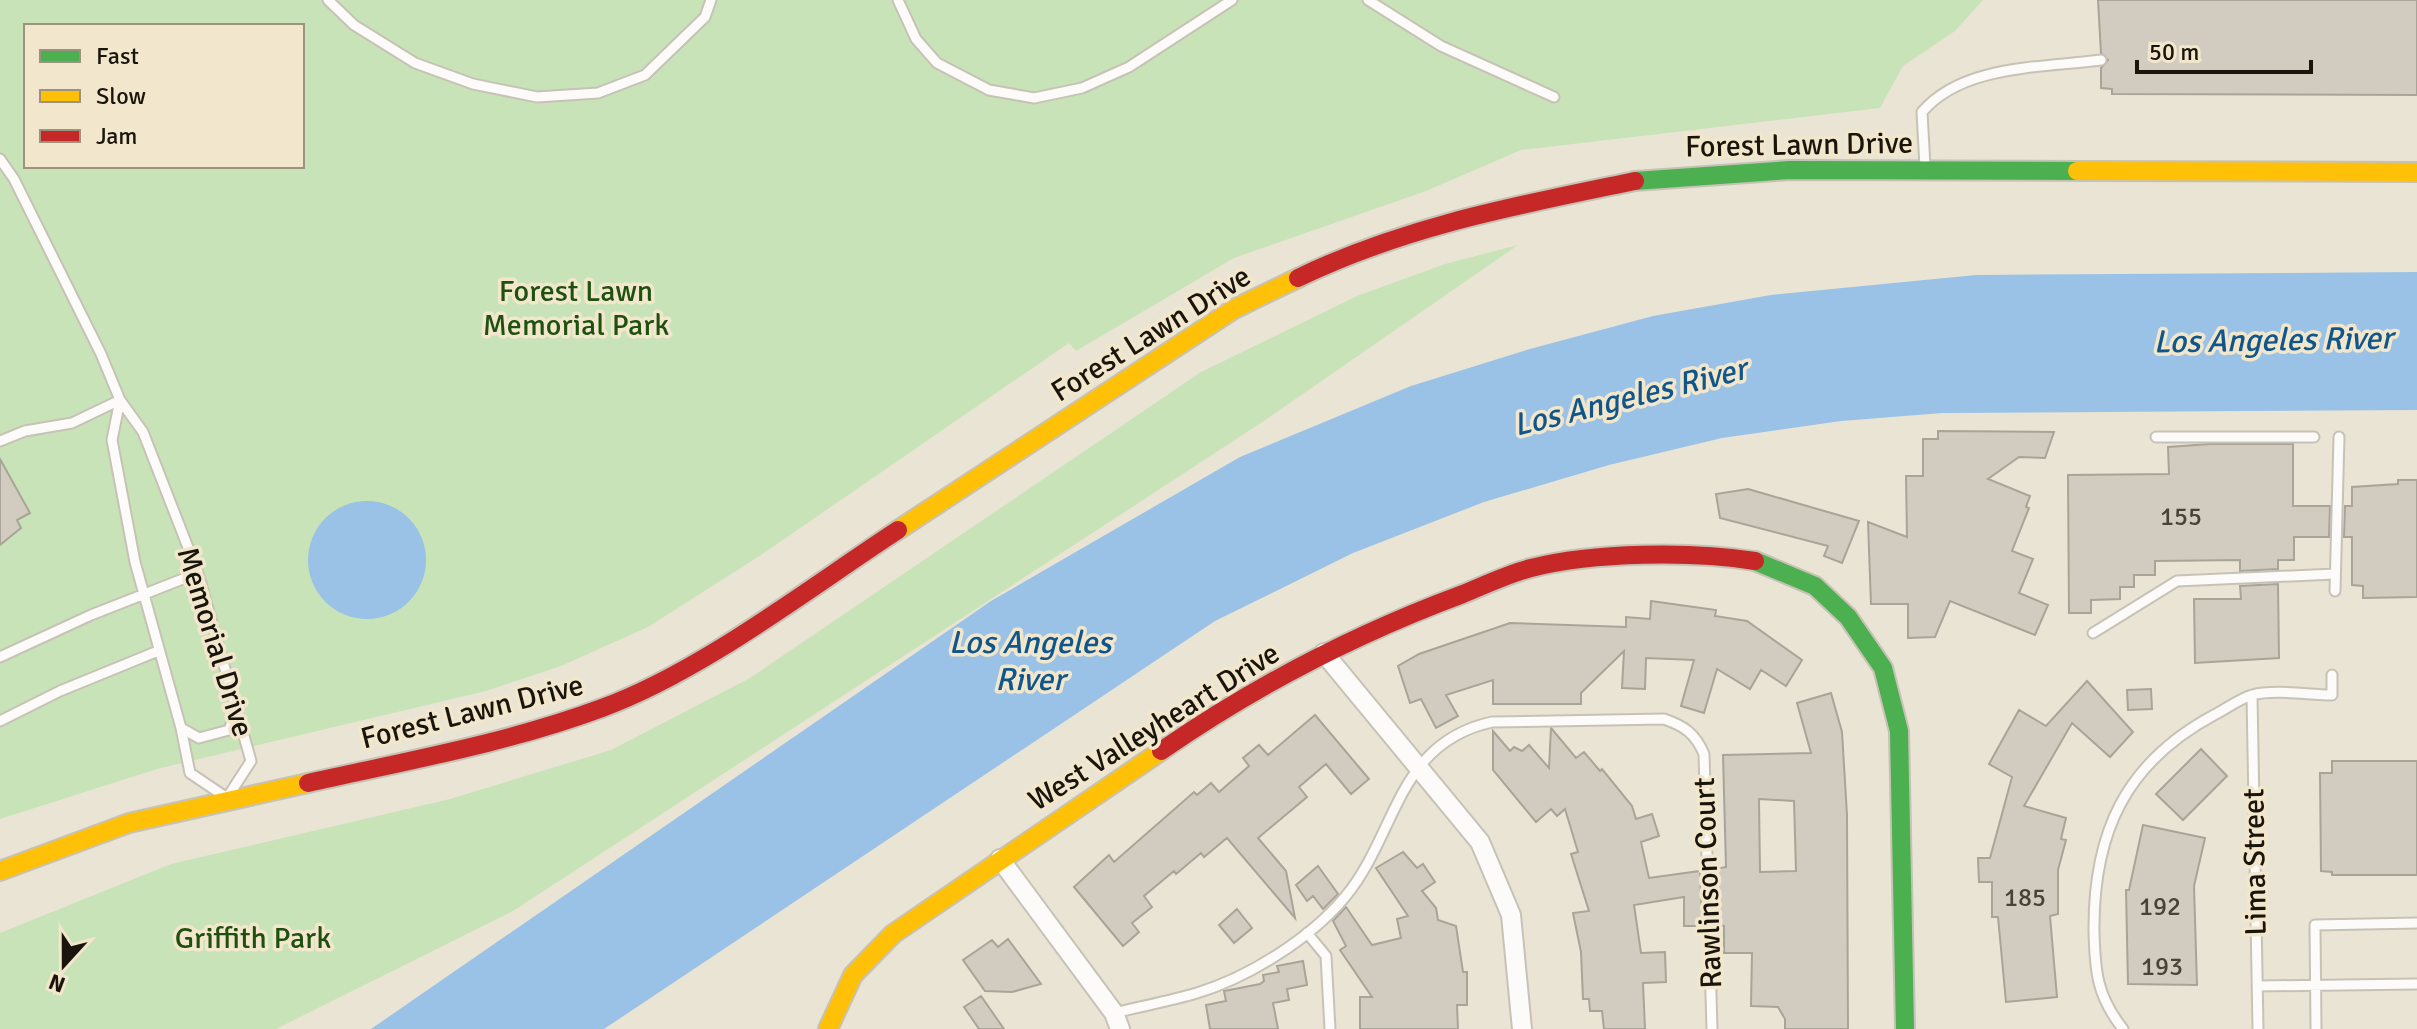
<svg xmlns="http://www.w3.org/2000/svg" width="2417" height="1029" font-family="Signika,sans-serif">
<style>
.green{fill:#c9e3b8;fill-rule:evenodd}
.water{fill:#99c2e6}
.building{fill:#d2ccc0;stroke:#a9a498;stroke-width:2;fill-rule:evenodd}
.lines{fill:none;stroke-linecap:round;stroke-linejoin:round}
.lane-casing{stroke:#c7c2b6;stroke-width:13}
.street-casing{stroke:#c7c2b6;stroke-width:22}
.fast-casing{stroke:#c7c2b6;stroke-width:22}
.slow-casing{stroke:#c7c2b6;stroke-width:22}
.jam-casing{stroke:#c7c2b6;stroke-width:22}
.lane{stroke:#fcfbf9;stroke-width:9}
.street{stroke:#fcfbf9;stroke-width:18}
.fast{stroke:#4caf50;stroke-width:18}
.slow{stroke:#ffc107;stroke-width:18}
.jam{stroke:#c62828;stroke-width:18}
.labels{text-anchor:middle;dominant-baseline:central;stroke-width:7;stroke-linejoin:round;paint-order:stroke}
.number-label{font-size:26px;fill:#484339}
.street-label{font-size:30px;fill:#1a150c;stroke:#f2e7cc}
.park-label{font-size:30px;fill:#1e5010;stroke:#f2e7cc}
.water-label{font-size:32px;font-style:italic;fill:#10568a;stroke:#f2e7cc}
</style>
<rect width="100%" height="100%" fill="#eae4d4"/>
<path class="green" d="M0,0H1983L1955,31L1903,66L1880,108L1521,150L1426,191L1234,258L1076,351L1069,343L761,555L648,627L561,666L486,691L157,769L0,819ZM26,26H302V166H26Z
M1518,245L1264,421L513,911L276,1029H0V933L171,864L450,799L611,750L750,678L1201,372L1357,296L1445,264Z"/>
<path class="water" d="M2417,272V410L1943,413L1841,421L1722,438L1609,465L1484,502L1353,553L1215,621L604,1029H371L991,601L1240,457L1411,386L1530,349L1653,316L1771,295L1976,275Z
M308 560a59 59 0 1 1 118 0a59 59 0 1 1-118 0Z"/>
<path class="building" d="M2098,0H2417V95L2112,94V89L2101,88V68L2108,60L2101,53Z
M1938,431L2054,432L2045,458L2019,457L1988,479L2030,496L2026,507L2029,508L2012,551L2033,559L2019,593L2048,605L2035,635L1950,601L1935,637L1908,638V604H1871L1868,522L1907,537L1906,476H1923V439H1938Z
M2210,444H2293V506H2330L2329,537H2294V560H2278V569L2240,571V560L2155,561V575H2134V587H2120V599L2091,600V613H2069L2068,475L2169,474L2168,447Z
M0,459L30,513L17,520L21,528L0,545Z
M2398,480H2417V597L2363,598V586L2352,585V537H2344L2345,506H2352V487L2398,484Z
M1748,489L1859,521L1842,563L1824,556L1828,546L1720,518L1716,494Z
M2278,584L2279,658L2195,663L2194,599H2241L2240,586Z
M1651,601L1716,610L1715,616L1747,621L1802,660L1786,686L1761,670L1750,689L1717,669L1704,713L1681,706L1694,660L1646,658L1645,689L1622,688L1624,651L1581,693V704H1493V680L1446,695L1458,716L1436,728L1421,699L1410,703L1398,666L1419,654L1510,623L1626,627V617L1650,619Z
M2087,681L2133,732L2110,757L2072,723L2024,806L2066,818L2061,839L2066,840L2058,870V914L2050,916L2057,997L2006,1002L1998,917H1992V882H1979L1978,858H1990L2012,777L1989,764L2019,710L2046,726Z
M2151,689L2152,709L2128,710L2127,690Z
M1831,693L1842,732L1847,815L1848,1029H1785V1019L1778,1007L1751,1006L1752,953H1724V926H1717L1715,869L1726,867L1723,755L1811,753L1797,703ZM1759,799L1794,801L1796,871L1760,872Z
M1315,715L1369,779L1351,794L1326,764L1299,787L1307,797L1258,838L1286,871L1295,918L1227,838L1204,857L1201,853L1176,874L1174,871L1144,896L1152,907L1132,923L1139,932L1123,946L1074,887L1109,855L1114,862L1194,792L1197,795L1211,783L1219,792L1249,766L1243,758L1259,745L1268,755Z
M1551,728L1576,758L1584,752L1600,771L1602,769L1632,806L1636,819L1652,814L1659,836L1641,842L1649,878L1700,871L1702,926H1684V897L1634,905L1641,953L1665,952L1666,982L1643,983L1645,1029H1604L1602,1011H1590L1589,999H1583L1581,952L1573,913L1589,911L1571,854L1578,852L1565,809L1557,816L1551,809L1536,822L1493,770V731L1510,751L1514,747L1522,751L1529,745L1549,768Z
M2201,749L2227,776L2183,820L2156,794Z
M2332,761H2417V875H2332V872L2321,871L2320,773H2332Z
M2143,825L2205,838L2194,886L2197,985L2128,984L2126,890H2129Z
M1403,852L1417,868L1423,864L1435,882L1422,891L1436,908L1438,920L1456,926L1463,972H1467V1005H1457L1458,1029H1360V997H1372L1340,950L1346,946L1333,921L1346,907L1372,945L1401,938L1397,919L1408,916L1376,868Z
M1318,866L1338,894L1323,909L1313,896L1307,901L1296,885Z
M1237,909L1252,928L1234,943L1219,925Z
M1008,939L1041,984L1012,992L985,991L963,960L992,940L998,947Z
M1303,961L1307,985L1287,989L1289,1000L1273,1003L1278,1029H1210L1206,1005L1226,1001L1224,991L1260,984L1264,981L1263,975L1279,972L1277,966Z
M981,996L1004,1029H979L964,1007Z"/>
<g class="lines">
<defs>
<path id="lane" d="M328,0L354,25L415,63L473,84L537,97L598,93L645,75L705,17L711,0
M898,0L916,39L937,63L989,90L1034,98L1082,88L1129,67L1232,0
M1368,0L1441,46L1554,97
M0,159L14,179L101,354L120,400L143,432L198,573L251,761L227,798L190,773L181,728L135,562L112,440L120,400
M1925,167L1922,112C1963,64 2043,68 2101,60
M2156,437H2314
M0,441L25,431L72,423L120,400
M2335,591L2339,437
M2093,633L2177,581L2335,574
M0,657L91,615L198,573
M2252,695L2258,1029
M0,721L60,691L158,651
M181,728L199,738L229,730L236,711
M1307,933L1326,956L1330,1029
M2258,986L2417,984
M1114,1013C1142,1006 1170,1001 1197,993C1249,977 1310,939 1345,897C1398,833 1396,743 1492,722L1664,719C1684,726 1695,733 1704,754L1712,1029
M2123,1029C2097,996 2095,972 2094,932C2093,833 2125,763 2214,715C2226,709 2239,699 2252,695C2275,689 2308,695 2332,695V675
M2316,1029L2315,925L2417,923"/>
<path id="street" d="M1324,653L1480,842L1511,915L1522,1029
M1000,859L1114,1013L1120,1029"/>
<path id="fast" d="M1635,181L1790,170L2077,171
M1755,561L1815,586L1848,617L1883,668L1899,731L1905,1029"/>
<path id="slow" d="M2077,171L2417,172
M898,530L1234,309L1298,278
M0,871L129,823L308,783
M828,1029L853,975L893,934L1161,751"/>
<path id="jam" d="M1298,278C1405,226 1519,205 1635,181
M1161,751C1255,686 1355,634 1463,594C1485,585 1508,574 1531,568C1594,552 1692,551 1755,561
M308,783C406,761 508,743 602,708C701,672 809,588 898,530"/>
</defs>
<use href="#lane" class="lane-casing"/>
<use href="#street" class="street-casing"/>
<use href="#fast" class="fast-casing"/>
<use href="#slow" class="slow-casing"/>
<use href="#jam" class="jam-casing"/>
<use href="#lane" class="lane"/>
<use href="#street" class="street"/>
<use href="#fast" class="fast"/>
<use href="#slow" class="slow"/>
<use href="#jam" class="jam"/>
</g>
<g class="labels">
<g class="number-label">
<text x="2181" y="517">155</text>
<text x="2025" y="898">185</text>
<text x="2160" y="907">192</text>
<text x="2162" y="967">193</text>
</g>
<g class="street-label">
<text transform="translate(1799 145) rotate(-1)">Forest Lawn Drive</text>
<text transform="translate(1151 334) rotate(-32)">Forest Lawn Drive</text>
<text transform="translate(215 642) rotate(73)">Memorial Drive</text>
<text transform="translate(472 712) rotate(-14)">Forest Lawn Drive</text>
<text transform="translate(1154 727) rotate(-32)">West Valleyheart Drive</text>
<text transform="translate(2255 862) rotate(-91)">Lima Street</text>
<text transform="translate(1708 883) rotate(-92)">Rawlinson Court</text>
</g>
<g class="park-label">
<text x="576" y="291">Forest Lawn<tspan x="576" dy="34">Memorial Park</tspan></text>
<text x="253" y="938">Griffith Park</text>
</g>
<g class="water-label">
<text transform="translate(2273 340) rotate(-1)">Los Angeles River</text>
<text transform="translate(1630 397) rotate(-14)">Los Angeles River</text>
<text x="1030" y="642">Los Angeles<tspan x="1030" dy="37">River</tspan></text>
</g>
</g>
<rect x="24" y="24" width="280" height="144" fill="#f2e7cc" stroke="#9c937f" stroke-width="2"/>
<rect x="40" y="50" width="40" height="12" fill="#4caf50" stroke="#9c937f" stroke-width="2"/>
<text x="96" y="64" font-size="24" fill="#1a150c">Fast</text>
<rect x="40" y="90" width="40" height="12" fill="#ffc107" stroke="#9c937f" stroke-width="2"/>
<text x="96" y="104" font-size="24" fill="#1a150c">Slow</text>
<rect x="40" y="130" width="40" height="12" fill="#c62828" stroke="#9c937f" stroke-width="2"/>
<text x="96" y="144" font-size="24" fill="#1a150c">Jam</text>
<g transform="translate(64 965) rotate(201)" stroke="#f2e7cc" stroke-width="6" paint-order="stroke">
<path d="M0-6L14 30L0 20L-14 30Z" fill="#1a150c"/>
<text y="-12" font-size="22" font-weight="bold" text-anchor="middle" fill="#1a150c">N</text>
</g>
<path d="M2137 60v12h174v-12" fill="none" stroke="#1a150c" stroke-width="4"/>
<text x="2149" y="60" font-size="24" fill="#1a150c" stroke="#f2e7cc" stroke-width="6" paint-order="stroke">50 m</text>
</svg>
